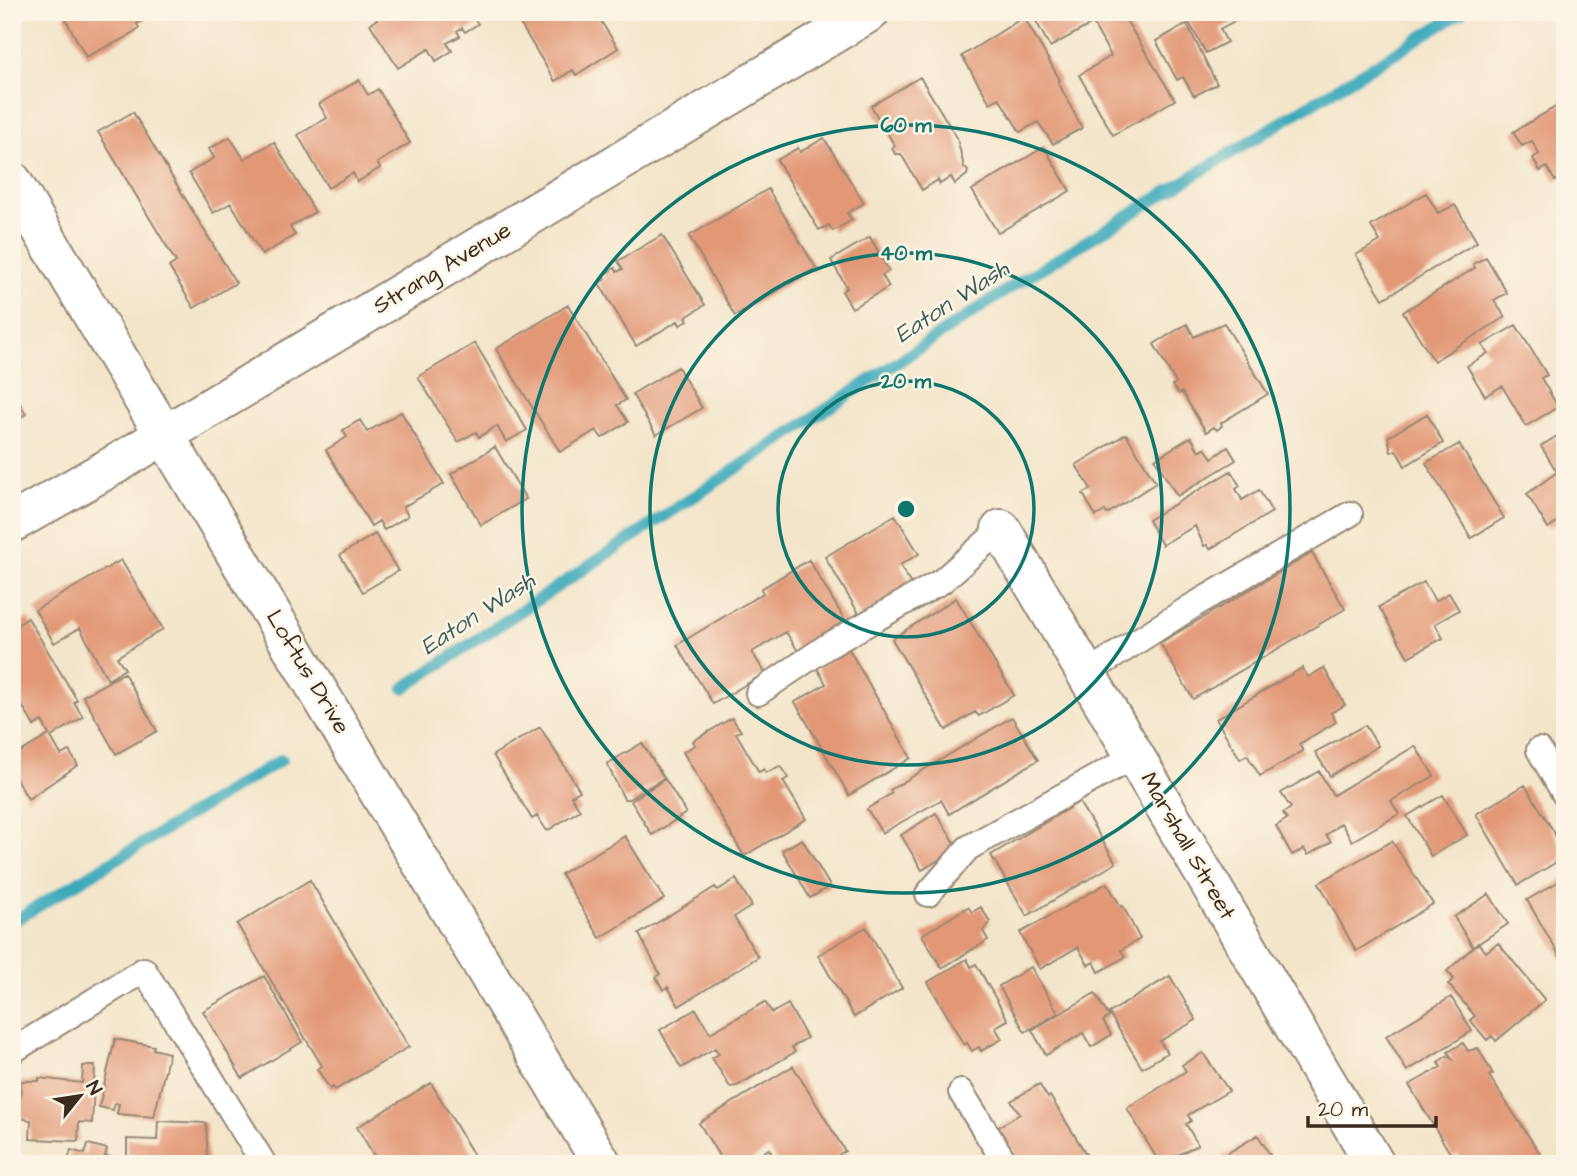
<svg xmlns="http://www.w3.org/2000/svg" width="1577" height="1176" font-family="'Architects Daughter',sans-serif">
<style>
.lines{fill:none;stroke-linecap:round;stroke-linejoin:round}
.stream{stroke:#3ba9ba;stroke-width:12}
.building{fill:#e29877}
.lane-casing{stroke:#978874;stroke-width:28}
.street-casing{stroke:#978874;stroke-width:42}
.secondary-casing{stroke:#978874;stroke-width:42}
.lane{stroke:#fff;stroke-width:24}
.street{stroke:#fff;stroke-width:38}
.secondary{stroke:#fff;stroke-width:38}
.ring{fill:none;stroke:#0f766e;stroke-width:3.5}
.labels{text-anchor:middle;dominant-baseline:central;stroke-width:5;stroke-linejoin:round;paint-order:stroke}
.street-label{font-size:23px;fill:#3b2a1e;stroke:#fcf5e5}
.water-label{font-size:24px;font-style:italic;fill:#3b5d5c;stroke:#fcf5e5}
.centre{fill:#0f766e;stroke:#fcf5e5;stroke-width:3.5}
.ring-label{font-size:21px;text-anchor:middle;font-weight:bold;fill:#0f766e;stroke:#fcf5e5;stroke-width:5;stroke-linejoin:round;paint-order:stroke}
</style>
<rect width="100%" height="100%" fill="#fcf5e5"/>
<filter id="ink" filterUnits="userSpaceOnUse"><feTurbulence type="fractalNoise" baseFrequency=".0143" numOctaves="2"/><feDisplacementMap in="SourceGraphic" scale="14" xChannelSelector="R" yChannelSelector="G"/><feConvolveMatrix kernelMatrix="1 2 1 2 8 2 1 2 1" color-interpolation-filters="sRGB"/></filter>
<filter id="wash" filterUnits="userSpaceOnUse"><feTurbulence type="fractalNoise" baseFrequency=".00686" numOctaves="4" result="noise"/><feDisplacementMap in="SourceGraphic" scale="28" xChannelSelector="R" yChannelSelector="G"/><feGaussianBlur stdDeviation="1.57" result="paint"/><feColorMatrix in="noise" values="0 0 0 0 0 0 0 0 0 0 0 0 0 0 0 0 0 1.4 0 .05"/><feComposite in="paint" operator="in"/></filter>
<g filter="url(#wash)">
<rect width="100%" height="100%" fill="#f3e5ca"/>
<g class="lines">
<path class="stream" d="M404,688L1013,286L1462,12
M12,922L281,760"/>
</g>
<g id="blocks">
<path class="building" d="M71,12H157L137,24L139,28L125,38L86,57L64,16Z
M373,12H486L475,20L478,24L465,32L462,28L457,31L460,36L447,43L452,51L436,61L429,49L398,68L370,24L377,19Z
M513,12H595L618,48L576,75L573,70L555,81Z
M1031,12H1083L1090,25L1050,47Z
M1093,12H1121L1175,100L1113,135L1079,75L1111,56L1088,15Z
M1183,12H1245L1246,15L1220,29L1227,42L1206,53Z
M1024,17L1060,80L1058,82L1082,128L1053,144L1038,122L1020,132L999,98L990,103L962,56Z
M1187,24L1217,84L1194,96L1183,77L1177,80L1156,41Z
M920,77L957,138L964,167L968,171L967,175L955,184L951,177L940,184L938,180L922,190L901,154H895L892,148L895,146L871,106Z
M359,80L368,95L378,89L410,143L377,163L380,168L357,182L353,173L328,188L298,135L327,118L319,104Z
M1564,102L1565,175L1555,181L1547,167L1540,171L1533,158L1539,154L1532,141L1522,146L1513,132Z
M133,112L236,283L194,308L169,267L176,262L98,132Z
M230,137L244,159L274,142L315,212L290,227L295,235L262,255L231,203L213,213L189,173L214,158L209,149Z
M824,138L864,203L847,213L852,220L833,231L829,225L819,230L777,160L798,148L800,152Z
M1044,147L1070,191L998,233L972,190Z
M768,189L816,268L735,316L689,236Z
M1426,193L1438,213L1455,205L1477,242L1383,299L1356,255L1380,241L1371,226Z
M662,235L705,305L686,317L688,320L680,325L678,321L636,346L599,283L606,279L603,275L615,268L617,272L623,269L618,261Z
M870,237L889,271L882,275L889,287L852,308L842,291L847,288L831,260Z
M1486,257L1507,293L1494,300L1505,317L1434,361L1403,312L1475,268L1473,264Z
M568,305L626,400L617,405L628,422L602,438L596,430L560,452L496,349Z
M1224,323L1268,394L1221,423L1222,426L1217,430L1214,427L1206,432L1182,392L1179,394L1172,385L1176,383L1154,344L1187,324L1194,337Z
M1516,325L1547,375L1541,378L1558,407L1526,426L1502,386L1485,396L1467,366L1488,353L1482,345Z
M475,343L527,430L506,442L497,426L479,437L476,432L458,442L418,377Z
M678,367L702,408L656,435L632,394Z
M12,390L26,414L12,422Z
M401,412L444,484L403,507L408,516L384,530L379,521L371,526L326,450L347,437L343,430L360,420L367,432Z
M1427,414L1443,443L1405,466L1396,450L1391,452L1388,437Z
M1565,431V517L1548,528L1527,494L1557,472L1541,446Z
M1126,434L1156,483L1107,514L1105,511L1096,516L1083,494L1091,489L1076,465Z
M1191,437L1199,451L1205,448L1212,458L1228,447L1236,460L1177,496L1155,459Z
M1459,444L1504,518L1471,538L1426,463Z
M495,447L526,499L481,525L451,474Z
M1231,471L1240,486L1236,489L1242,500L1259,490L1272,512L1210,549L1207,545L1204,546L1195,526L1162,545L1148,520Z
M895,515L919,554L900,565L912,586L861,617L825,557Z
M375,534L398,571L363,592L340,555Z
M1312,553L1345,609L1193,699L1160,643Z
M121,560L163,629L117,657L125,669L108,680L80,628L54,643L35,610Z
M809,560L846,622L798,651L786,632L752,652L765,673L713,704L677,645L763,593L761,589Z
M1424,582L1435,601L1449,593L1459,610L1435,624L1443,638L1408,657L1379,607Z
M956,598L1014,695L979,716L975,712L946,730L892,639Z
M28,618L77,700L74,702L83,717L51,737L61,755L69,751L78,765L28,799L12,772V757L49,735L42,721L34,726L22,705L17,708L12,702V628Z
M849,649L911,758L849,795L795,702L826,684L817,668Z
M1302,668L1308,677L1324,668L1345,705L1331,713L1336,722L1299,744L1303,751L1260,776L1247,755L1240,759L1216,719Z
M124,673L157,731L116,754L83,696Z
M1012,717L1038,760L949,814L941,800L882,833L867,809L892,793L890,790Z
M732,718L741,731L736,733L759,772L764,769L766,773L780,766L788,778L783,781L806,819L744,856L683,752L695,745L693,741Z
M1365,725L1378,746L1330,776L1315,752Z
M540,727L580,791L571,796L580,810L547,831L537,816L532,819L493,755Z
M642,743L664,778L629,799H624L607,764Z
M1415,746L1434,776L1391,801L1399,814L1352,841L1341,823L1326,835L1331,842L1308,855L1304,849L1292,855L1276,826L1287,819L1283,813L1291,808L1281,793L1319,771L1333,795Z
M665,779L686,813L652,835L631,801Z
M1525,785L1554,832L1565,857L1518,885L1476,814Z
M1443,795L1467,835L1431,856L1407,816Z
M1079,802L1116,863L1027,916L991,855Z
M936,813L958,848L922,870L901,835Z
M625,836L664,899L600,938L561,874Z
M802,839L830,886L810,898L782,850Z
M1392,841L1433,904L1356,951L1319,883Z
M1565,878V965L1527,900Z
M736,879L752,906L734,917L758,957L679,1006L668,987L663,990L656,977L660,974L639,934L715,887L718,890Z
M310,880L409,1047L335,1090L333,1087L330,1089L317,1069L322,1066L237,924Z
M1107,883L1121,907L1123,906L1140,939L1121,950L1125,957L1099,972L1094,962L1088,965L1078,947L1040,969L1020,933Z
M1489,894L1508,924L1473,947L1454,917Z
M968,907L972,912L981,907L990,922L983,931L988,940L942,968L922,935Z
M866,927L902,988L854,1017L818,955Z
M1478,943L1486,952L1498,943L1545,1000L1496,1041L1492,1036L1487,1040L1470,1020L1475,1016L1448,984L1454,979L1447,971Z
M967,959L971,967L976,964L1008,1020L995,1027L1002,1039L981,1051L979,1047L972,1051L967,1043L964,1045L928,982Z
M1031,967L1058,1013L1025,1032L999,986Z
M264,976L302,1042L242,1078L203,1011Z
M1170,976L1196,1020L1160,1041L1167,1053L1142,1068L1109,1013Z
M1095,993L1109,1017L1103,1021L1111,1035L1091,1047L1083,1033L1046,1055L1032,1030Z
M1451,997L1472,1031L1407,1071L1386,1036Z
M765,1002L772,1013L788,1004L807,1038L792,1047L795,1052L737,1086L730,1087L712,1058L719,1054L715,1048L681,1068L660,1030L696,1009L710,1033Z
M115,1039L154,1046L153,1049L169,1053L154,1117L117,1114L119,1104L115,1103L113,1110L99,1107Z
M1463,1043L1468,1051L1478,1048L1493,1074L1489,1076L1547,1164H1463L1458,1154L1453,1158L1409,1085L1441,1067L1438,1062L1447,1056L1452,1059L1448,1052Z
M1203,1053L1229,1091L1188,1115L1191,1121L1186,1124L1198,1145L1160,1164L1127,1108L1186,1071L1182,1065Z
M83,1066H95L92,1123L79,1122L78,1141L30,1139L31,1120L19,1118L21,1081H39V1078L82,1083Z
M793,1066L845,1151L834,1158L838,1164H778L769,1149L745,1164H724L699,1123Z
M431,1083L479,1164H379L357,1127Z
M1039,1084L1048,1098L1050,1096L1088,1157L1077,1164H1021L998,1127L1020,1114L1011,1101Z
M158,1121L206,1123L208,1164H127V1139L157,1140Z
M1258,1135L1275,1164H1210Z
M88,1144L107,1149L105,1156L122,1160L121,1164H67L71,1150L85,1154Z"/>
</g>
</g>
<g filter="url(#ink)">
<use href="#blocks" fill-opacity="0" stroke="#978874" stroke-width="2"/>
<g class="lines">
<defs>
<path id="lane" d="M1087,673L1194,605L1350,514
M758,693L826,647L942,581L1001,529
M1539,750L1565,795
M928,894L968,848L1135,756
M12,1051L144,970L264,1164
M961,1092L1006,1164"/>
<path id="street" d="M12,523L116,464L870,12
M1001,529L1375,1164"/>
<path id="secondary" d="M12,181L602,1164"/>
</defs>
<use href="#lane" class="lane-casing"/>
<use href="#street" class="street-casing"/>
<use href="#secondary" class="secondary-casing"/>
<use href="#lane" class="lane"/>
<use href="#street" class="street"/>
<use href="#secondary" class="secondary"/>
</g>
</g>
<g class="ring">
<circle cx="906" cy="509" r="128"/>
<circle cx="906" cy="509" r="256"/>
<circle cx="906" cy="509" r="384"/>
</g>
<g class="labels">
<g class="street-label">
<text transform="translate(442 268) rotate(-31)">Strang Avenue</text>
<text transform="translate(308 672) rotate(59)">Loftus Drive</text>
<text transform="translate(1188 846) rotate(60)">Marshall Street</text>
</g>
<g class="water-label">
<text transform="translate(952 302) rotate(-33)">Eaton Wash</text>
<text transform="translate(478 614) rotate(-33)">Eaton Wash</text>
</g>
</g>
<circle cx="906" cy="509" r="10" class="centre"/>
<g class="ring-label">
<text x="906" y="132">60 m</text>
<text x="906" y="260">40 m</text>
<text x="906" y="388">20 m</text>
</g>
<rect width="1577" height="1176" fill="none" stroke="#fcf5e5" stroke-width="42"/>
<g transform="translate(80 1096) rotate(60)" stroke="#fcf5e5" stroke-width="5" paint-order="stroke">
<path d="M0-5L12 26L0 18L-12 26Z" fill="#3b2a1e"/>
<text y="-10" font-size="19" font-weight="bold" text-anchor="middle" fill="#3b2a1e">N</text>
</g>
<path d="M1308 1116v10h128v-10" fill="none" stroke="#3b2a1e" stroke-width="3.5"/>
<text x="1318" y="1116" font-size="21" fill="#3b2a1e" stroke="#fcf5e5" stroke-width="5" paint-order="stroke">20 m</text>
</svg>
